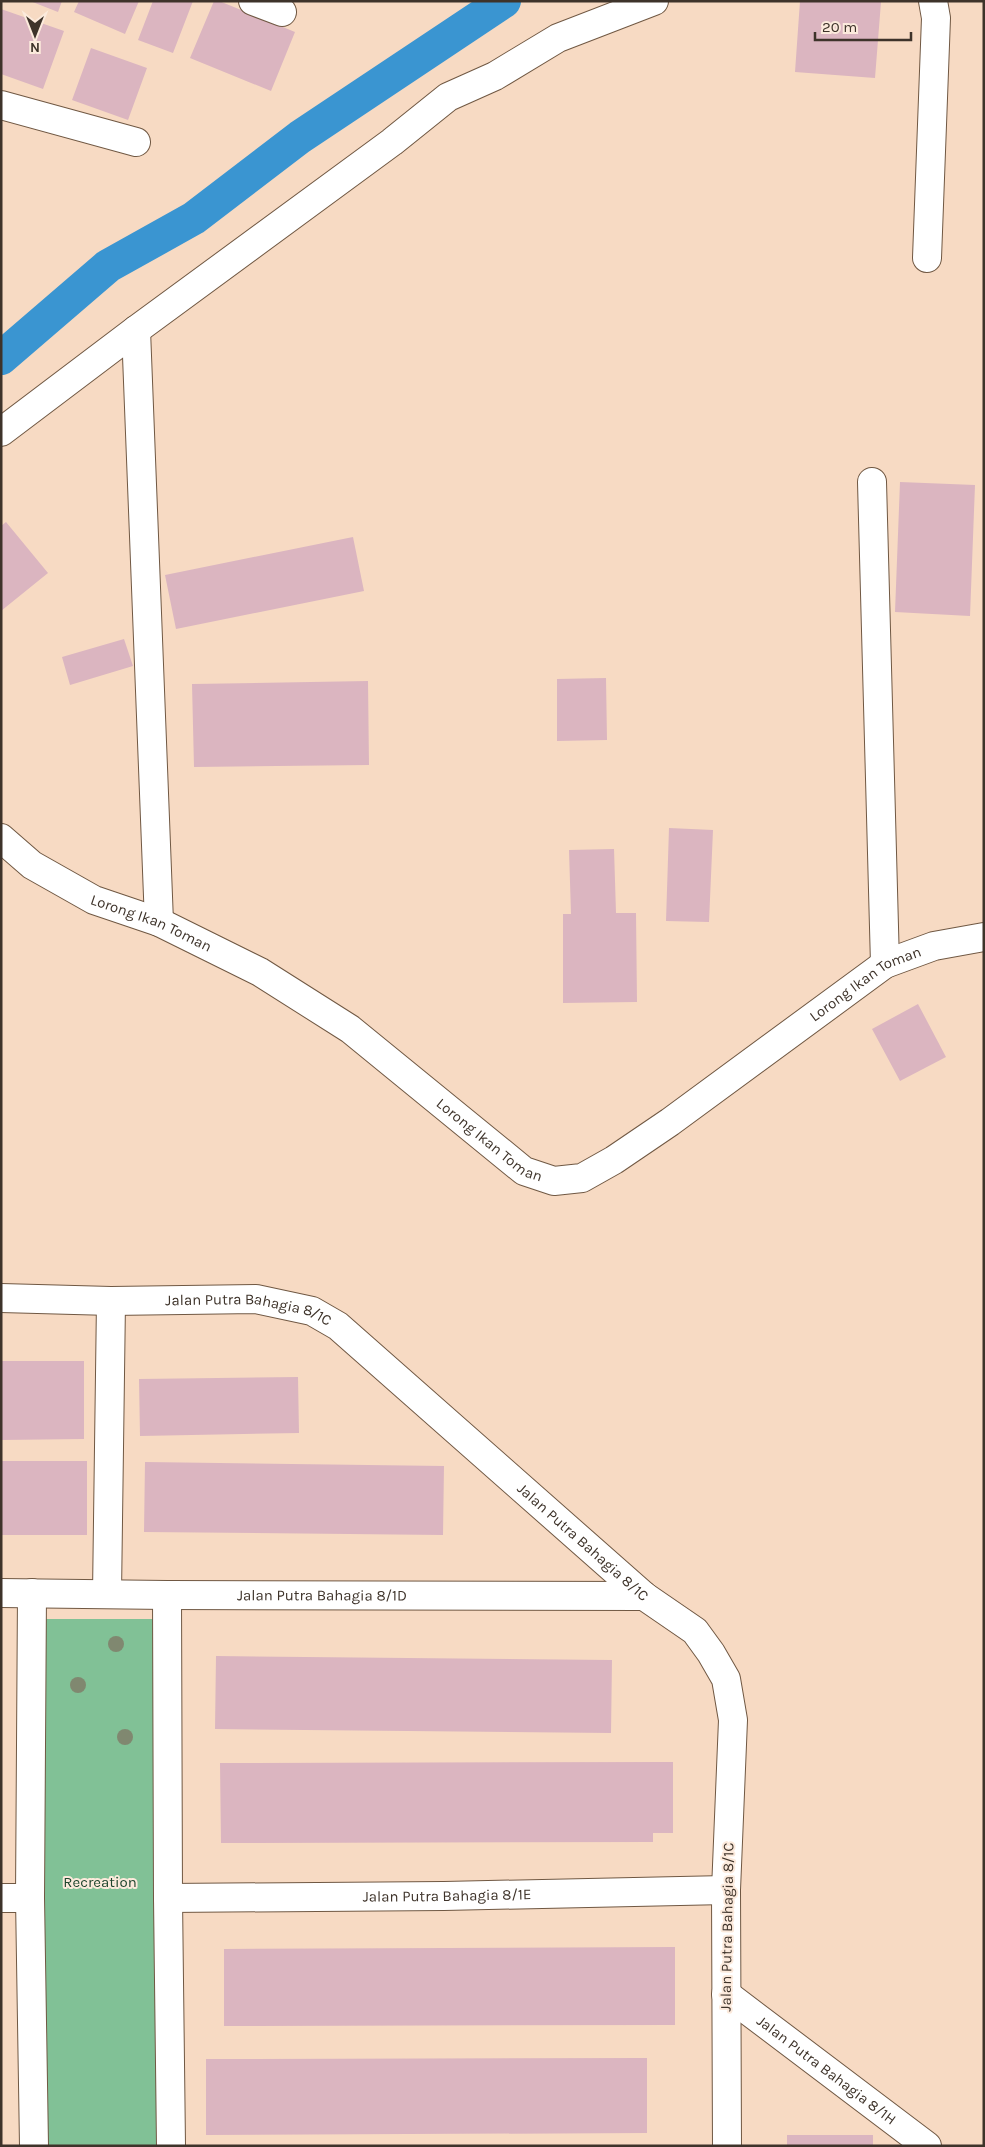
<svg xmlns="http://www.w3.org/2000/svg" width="985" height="2147" font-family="Karla,sans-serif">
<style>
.green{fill:#81c196}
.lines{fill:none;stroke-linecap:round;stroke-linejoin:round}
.canal{stroke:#3a95d1;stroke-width:34}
.building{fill:#dbb5c0}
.minor-casing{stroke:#705843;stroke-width:30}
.minor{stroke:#fff;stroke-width:28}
.tree{fill:#808870}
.labels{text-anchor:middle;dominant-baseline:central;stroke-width:4;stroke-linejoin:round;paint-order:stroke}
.street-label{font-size:15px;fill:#3e332a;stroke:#fceadc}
.park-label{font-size:15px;fill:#1e452d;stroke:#fceadc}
</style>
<rect width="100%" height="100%" fill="#f7dac3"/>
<path class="green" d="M42,1619H155L157,2146H44Z"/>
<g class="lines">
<path class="canal" d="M1,358L108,266L194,218L300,137L504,1"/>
</g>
<path class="building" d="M30,1H62L58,12Z
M79,1H139L125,34L74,12Z
M153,1H193L173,53L138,40Z
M214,1H219L295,32L271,91L190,58Z
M800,1L881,2L875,78L795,72Z
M1,9L64,31L43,89L1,74Z
M91,48L147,68L128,120L72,100Z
M900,482L975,485L970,616L895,612Z
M6,522L48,573L1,611V526Z
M353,537L364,591L176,629L165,575Z
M124,639L133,666L70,685L62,657Z
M606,678L607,740L557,741V679Z
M368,681L369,765L194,767L192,684Z
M669,828L713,830L709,922L666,921Z
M614,849L616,913H636L637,1002L563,1003V914H571L569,850Z
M918,1004L946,1057L900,1081L872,1029Z
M1,1361H84V1439L1,1440Z
M298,1377L299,1433L140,1436L139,1379Z
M1,1461H87V1535H1Z
M145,1462L444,1466L443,1535L144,1532Z
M216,1656L612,1660L611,1733L215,1729Z
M673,1762V1833H653V1842L221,1843L220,1763Z
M675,1947V2025L224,2026V1949Z
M647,2058V2133L206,2135V2059Z
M787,2135H873V2146H787Z"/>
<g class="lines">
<defs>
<g id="minor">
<path d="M253,1L282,12"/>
<path d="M1,105L136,142"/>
<path d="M927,258L936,18L933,1"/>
<path d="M136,330L159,922"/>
<path d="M1,432L136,330L392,142L448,97L495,76L558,38L654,1"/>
<path d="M872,482L885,964"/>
<path id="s1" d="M1,838L32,865L94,900L159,922L260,972L350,1029L524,1171L554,1181L582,1178L614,1160L670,1122L885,964L934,946L984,937"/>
<path id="s2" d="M1,1298L111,1301L256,1299L312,1311L338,1326L644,1596L695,1631L711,1653L726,1679L733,1720L726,1890L727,2146"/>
<path id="s3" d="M1,1593L167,1595L644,1596"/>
<path d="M32,1593L30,1898L34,2146"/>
<path d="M107,1594L111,1301"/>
<path d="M167,1595L168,1898L171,2146"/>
<path d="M1,1898H30"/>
<path id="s4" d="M168,1898L444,1896L726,1890"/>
<path id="s5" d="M726,1994L927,2146"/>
</g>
</defs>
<use href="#minor" class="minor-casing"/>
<use href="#minor" class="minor"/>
</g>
<g class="tree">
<circle cx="116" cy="1644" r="8"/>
<circle cx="78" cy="1685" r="8"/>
<circle cx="125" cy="1737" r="8"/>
</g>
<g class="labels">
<g class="street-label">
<text stroke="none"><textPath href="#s1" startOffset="174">Lorong Ikan Toman</textPath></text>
<text stroke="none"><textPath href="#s1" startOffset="1029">Lorong Ikan Toman</textPath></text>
<text stroke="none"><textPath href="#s1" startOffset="579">Lorong Ikan Toman</textPath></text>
<text stroke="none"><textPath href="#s2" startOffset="249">Jalan Putra Bahagia 8/1C</textPath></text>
<text stroke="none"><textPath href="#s2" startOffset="669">Jalan Putra Bahagia 8/1C</textPath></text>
<text stroke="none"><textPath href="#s3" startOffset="321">Jalan Putra Bahagia 8/1D</textPath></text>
<text stroke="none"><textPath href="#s4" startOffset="279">Jalan Putra Bahagia 8/1E</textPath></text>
<text transform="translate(727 1927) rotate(-89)">Jalan Putra Bahagia 8/1C</text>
<text stroke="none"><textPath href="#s5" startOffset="126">Jalan Putra Bahagia 8/1H</textPath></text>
</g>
<g class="park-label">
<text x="100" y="1882">Recreation</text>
</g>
</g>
<rect width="985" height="2147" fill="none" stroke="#3e332a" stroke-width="5"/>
<g transform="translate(35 35) rotate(180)" stroke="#fceadc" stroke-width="4" paint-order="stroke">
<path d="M0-4L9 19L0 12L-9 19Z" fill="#3e332a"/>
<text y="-8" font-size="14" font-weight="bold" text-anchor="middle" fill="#3e332a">N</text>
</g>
<path d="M815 32v8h96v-8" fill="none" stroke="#3e332a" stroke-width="2.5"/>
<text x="822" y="32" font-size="15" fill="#3e332a" stroke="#fceadc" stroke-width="4" paint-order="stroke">20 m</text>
</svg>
